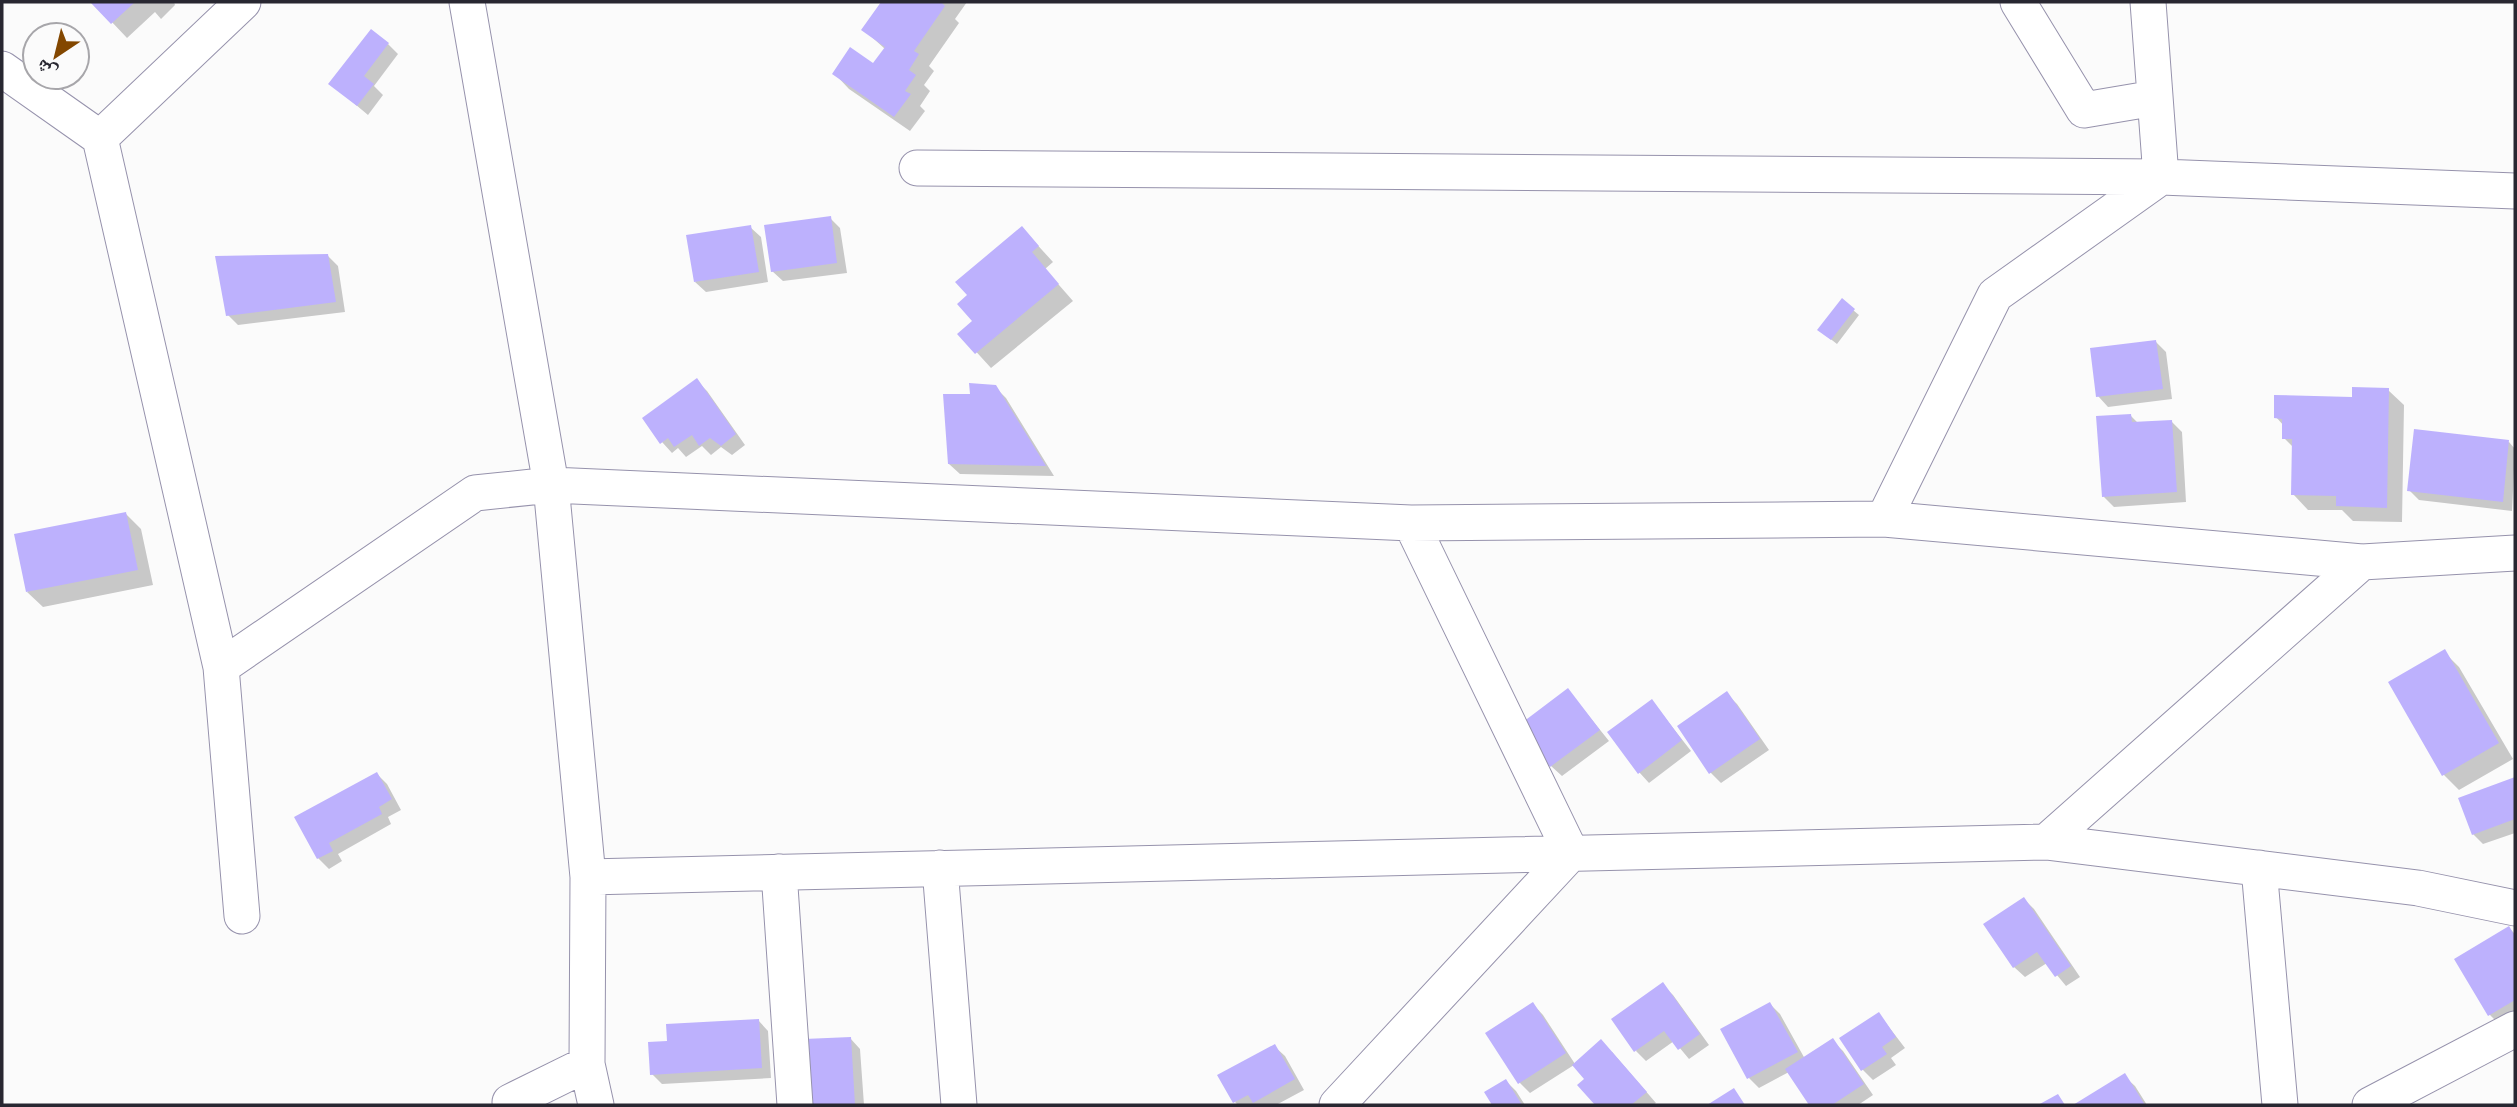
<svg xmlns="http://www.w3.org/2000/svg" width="2517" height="1107" font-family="Quicksand,'Noto Naskh Arabic',sans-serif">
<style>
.shadow{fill:#0003}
.building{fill:#bdb1fd}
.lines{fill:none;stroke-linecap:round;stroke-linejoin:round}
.street-casing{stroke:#9692ac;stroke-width:37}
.street{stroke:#fff;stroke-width:35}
</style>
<rect width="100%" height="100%" fill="#fbfbfb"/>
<path class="shadow" d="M93,2H174L175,5L161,19L155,12L127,38Z
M883,2H967L955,19L959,23L929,66L934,71L924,85L930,91L920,106L925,111L910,131L849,89L834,73L874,65L885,49L864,30Z
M388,44L398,54L374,86L383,95L368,115L331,84Z
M830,218L840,228L847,273L783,281L772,271Z
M750,227L761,237L768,282L706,292L695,282Z
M1022,228L1053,262L1045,269L1073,301L991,368L960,334L975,321L969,295Z
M328,256L338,266L345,312L238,325L228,315Z
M1842,301L1859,315L1837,344L1824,334Z
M2156,342L2166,352L2172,399L2108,407L2098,396Z
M697,381L707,391L745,445L732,455L721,447L711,455L702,446L686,457L678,448L672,453L662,442Z
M995,387L1006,398L1054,476L960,474L949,464L972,396Z
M2388,390L2404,405L2402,522L2353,521L2342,510H2308L2293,494L2294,448L2284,438V426L2276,417Z
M2131,416L2138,423L2171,421L2182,432L2186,502L2114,507L2104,497Z
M2509,442L2515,449L2512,511L2419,500L2409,490Z
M126,514L141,529L153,585L43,607L27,592Z
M2444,652L2459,667L2513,759L2459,790L2444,775Z
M1568,690L1609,741L1562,776L1551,766Z
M1727,694L1737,704L1769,750L1721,783L1711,773L1679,727Z
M1652,701L1691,751L1649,783L1639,772Z
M377,774L387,784L401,810L388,817L391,824L338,854L342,861L329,869L318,858L296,818Z
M2515,779V833L2483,844L2473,834L2460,799Z
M2024,899L2034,909L2080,977L2066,986L2047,963L2025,977L2014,967Z
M2509,928L2515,934V1016L2500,1025L2490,1015L2456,959Z
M1663,985L1673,995L1709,1045L1689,1059L1674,1041L1646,1061L1636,1051Z
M1533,1004L1543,1015L1575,1064L1612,1052L1656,1103L1653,1105H1597L1580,1085L1587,1079L1574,1065L1530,1093L1520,1083Z
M1770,1004L1780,1014L1805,1059L1833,1041L1843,1051L1873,1095L1858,1105H1811L1789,1072L1759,1088L1749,1078Z
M1879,1014L1905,1048L1891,1058L1896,1065L1873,1080L1863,1070L1842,1039Z
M758,1020L768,1031L771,1078L662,1084L652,1074L669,1042Z
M850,1038L860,1049L864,1105H810Z
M1274,1046L1285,1056L1304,1090L1276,1105H1238L1235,1102Z
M2124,1076L2135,1086L2147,1105H2077Z
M1506,1081L1516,1091L1525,1105H1494L1487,1093Z"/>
<path class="building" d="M90,2H135L111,24Z
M881,2H941L945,6L914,51L919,54L909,70L916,75L905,91L911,94L894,117L832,74L850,47L873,63L885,47L861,30Z
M371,29L389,43L364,76L374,84L357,106L328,84Z
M831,216L837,263L771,272L764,225Z
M751,225L759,272L694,282L686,235Z
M1022,226L1039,246L1032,252L1059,284L975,354L957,334L972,321L957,304L967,295L955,282Z
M328,254L336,302L226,316L215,256Z
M1842,298L1855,309L1831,340L1817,330Z
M2156,340L2163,389L2096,397L2090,348Z
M697,378L736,434L721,446L710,438L699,446L692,435L674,447L668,438L660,444L642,418Z
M969,383L996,385L1046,466L948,464L943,394H970Z
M2352,387L2389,388L2387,508L2336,506V496L2291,495L2292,439H2282V419L2274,418V395L2352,397Z
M2131,414L2132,422L2172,420L2177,492L2102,497L2096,416Z
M2414,429L2509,440L2503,502L2407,491Z
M126,512L138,570L26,592L14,534Z
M2445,649L2499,743L2442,776L2388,682Z
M1568,688L1600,730L1550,767L1519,725Z
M1727,691L1760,739L1709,774L1677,726Z
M1652,699L1682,740L1638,774L1607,732Z
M377,772L392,799L379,807L382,814L329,843L333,851L317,859L294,817Z
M2515,777V819L2472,835L2458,798Z
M2024,897L2071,966L2055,977L2037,952L2013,968L1983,924Z
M2509,926L2515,936V1000L2488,1016L2454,959Z
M1663,982L1700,1034L1678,1050L1664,1031L1634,1052L1611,1019Z
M1533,1002L1566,1053L1518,1084L1485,1033Z
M1770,1002L1798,1052L1747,1079L1720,1029Z
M1879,1012L1896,1037L1882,1047L1887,1054L1861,1071L1839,1038Z
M759,1019L762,1068L650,1075L648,1042L667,1041L666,1024Z
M851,1037L855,1105H809L804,1039Z
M1833,1038L1864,1084L1832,1105H1809L1785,1069Z
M1601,1039L1647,1092L1631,1105H1595L1577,1085L1584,1079L1572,1065Z
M1275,1044L1295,1079L1253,1103L1248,1095L1233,1103L1217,1075Z
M2125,1073L2145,1105H2073Z
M1506,1079L1522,1105H1492L1484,1092Z
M1734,1088L1745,1105H1707Z
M2058,1094L2065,1105H2038Z"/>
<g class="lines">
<defs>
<path id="street" d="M467,2L551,485L588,877L587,1064L596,1105
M2018,2L2084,110L2155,98
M2,69L100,138L221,667
M100,138L243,2
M917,168L2161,177L2515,191
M1884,519L1995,295L2161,177L2148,2
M2046,842L2362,562
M940,868L959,1105
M2259,868L2280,1105
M779,872L795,1105
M588,877L2046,842L2418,888L2515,908
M242,916L221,667L475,493L551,485L1411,523L1884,519L2362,562L2515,553
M510,1102L587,1064
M1337,1105L1571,853L1411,523
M2370,1105L2515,1029"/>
</defs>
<use href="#street" class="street-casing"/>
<use href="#street" class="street"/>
</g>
<rect width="2517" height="1107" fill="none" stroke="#282731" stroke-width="7"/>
<g transform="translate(56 56) rotate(215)"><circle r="33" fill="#fbfbfb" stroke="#a7a6aa" stroke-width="2"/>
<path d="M0-5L12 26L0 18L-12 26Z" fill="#834700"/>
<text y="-10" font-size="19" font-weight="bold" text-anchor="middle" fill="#282731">ش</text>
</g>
</svg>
